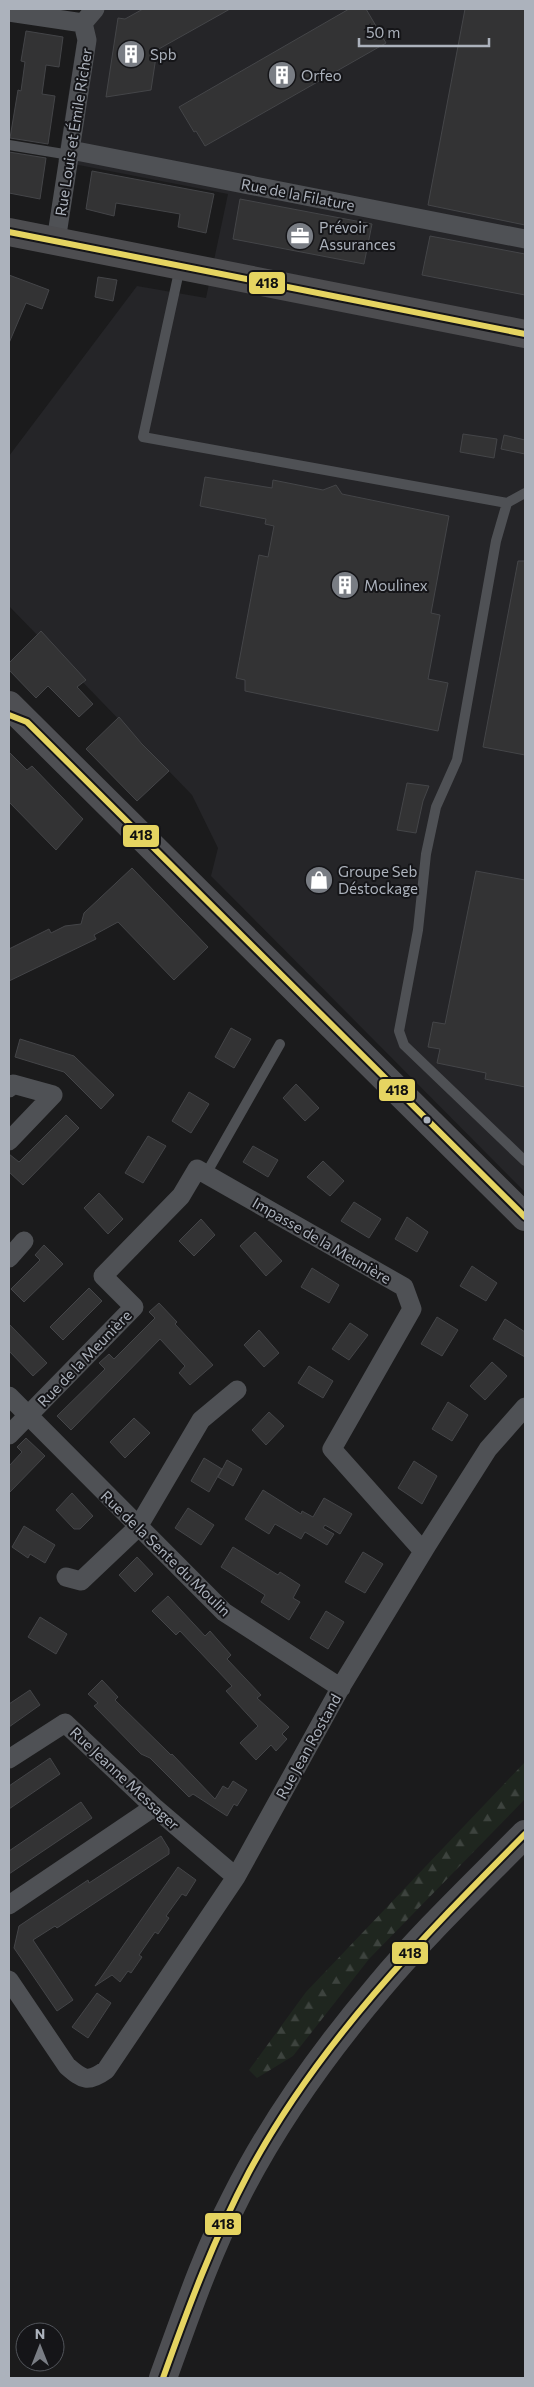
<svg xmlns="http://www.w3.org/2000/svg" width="534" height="2387" font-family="Commissioner,sans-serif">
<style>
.built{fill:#252528}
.forest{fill:url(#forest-firs)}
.building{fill:#333334;stroke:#444548}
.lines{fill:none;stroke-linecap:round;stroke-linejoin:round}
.service{stroke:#4f5155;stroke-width:10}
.minor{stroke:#4f5155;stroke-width:19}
.secondary{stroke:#4e4f53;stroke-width:28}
.primary{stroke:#4d4d50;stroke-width:28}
.bus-1-casing{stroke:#151518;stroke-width:10}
.bus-1{stroke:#e5d461;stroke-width:6}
.bus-dot{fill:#acb2bc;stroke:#151518;stroke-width:2}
.labels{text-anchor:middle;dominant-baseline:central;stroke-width:4;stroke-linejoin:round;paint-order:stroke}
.poi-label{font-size:15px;fill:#acb2bc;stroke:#151518;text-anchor:start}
.street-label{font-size:15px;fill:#acb2bc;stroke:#151518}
.line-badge{stroke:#151518;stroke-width:2}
.pale-badge-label{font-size:14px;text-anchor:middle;font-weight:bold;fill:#111}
</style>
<defs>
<pattern id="forest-firs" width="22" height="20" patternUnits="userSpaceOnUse" patternTransform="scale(1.25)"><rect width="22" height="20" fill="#1f261f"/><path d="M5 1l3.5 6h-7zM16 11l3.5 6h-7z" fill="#3d433e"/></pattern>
</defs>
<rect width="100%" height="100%" fill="#1b1b1c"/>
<path class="built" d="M82,9H525V1192L211,876L218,848L192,795L9,606V456L137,286L206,298L228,194L58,161Z"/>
<path class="forest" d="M525,1762V1799L369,1959L293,2056L257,2078L249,2070L306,1992Z"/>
<path class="building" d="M143,9H230L157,50L151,90L106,97L118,18L125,19Z
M349,9H366L386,43L205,146L196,131L194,132L179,107Z
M465,9H525V225L428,205Z
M26,31L63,37L59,67L46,65L42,94L55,96L48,144L10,138L18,90L21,91L25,62L21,61Z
M9,152L46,158L40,199L9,193Z
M92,171L214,194L206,233L178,227L180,214L116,203L114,216L86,209Z
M240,199L372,224L364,264L233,239Z
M430,236L525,254V295L422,275Z
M9,275L49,290L42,309L26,303L9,343Z
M98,277L117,280L113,301L95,297Z
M463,434L497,439L494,458L460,452Z
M504,435L525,440V454L501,449Z
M205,477L272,488L273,480L323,490L336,485L342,494L449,516L431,613L440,615L428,679L448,683L438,731L245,691V680L236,678L259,555L268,557L274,526L265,524L266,519L200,506Z
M518,561H525V755L483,747Z
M41,631L86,680L77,687L93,704L79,717L48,686L36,698L9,670V663Z
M119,717L142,744L169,771L137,801L86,749Z
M9,752L27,770L32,766L83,819L56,850L9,802Z
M407,783L429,786L423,801L416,833L397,830Z
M132,868L208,947L174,980L118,922L94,935L96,939L9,981V949L49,929L51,933L65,926L81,924L84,913Z
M476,871L525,880V1087L485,1079L486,1073L437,1063L440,1049L428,1047L433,1022L445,1024Z
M231,1028L251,1039L234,1068L215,1057Z
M20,1039L74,1056L114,1095L101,1109L64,1072L15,1057Z
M296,1084L319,1108L305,1121L283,1098Z
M189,1092L209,1104L191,1133L172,1121Z
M66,1115L79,1128L23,1185L9,1172V1154L19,1162Z
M148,1136L166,1146L143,1183L125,1173Z
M253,1146L278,1160L268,1177L243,1162Z
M323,1161L344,1181L330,1196L307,1177Z
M99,1193L123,1219L108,1234L84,1208Z
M354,1202L381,1219L369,1238L341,1221Z
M407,1217L428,1232L417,1252L395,1239Z
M201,1219L215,1235L194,1256L179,1241Z
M255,1232L282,1261L266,1276L240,1246Z
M44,1245L63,1264L24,1302L11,1289L40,1260L35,1255Z
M472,1266L497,1283L486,1301L460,1286Z
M312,1268L339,1285L329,1303L301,1287Z
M89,1288L102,1301L63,1340L50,1327Z
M159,1303L177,1322L175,1324L213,1365L190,1385L179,1373L185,1366L160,1339L71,1430L57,1416L105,1369L99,1363L109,1354L114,1359L155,1318L149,1312Z
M437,1317L458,1330L442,1356L421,1344Z
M505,1319L525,1332V1357L493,1339Z
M350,1323L368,1335L349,1360L332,1349Z
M9,1324L47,1363L33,1376L9,1351Z
M259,1330L279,1353L264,1367L244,1345Z
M492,1362L507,1376L485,1400L470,1386Z
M309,1366L333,1381L323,1398L298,1383Z
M448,1402L468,1415L452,1441L432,1429Z
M269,1412L284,1426L266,1445L252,1430Z
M134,1418L150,1433L125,1458L110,1442Z
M26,1438L45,1456L9,1493V1466L22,1452L17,1447Z
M204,1458L222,1469L209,1492L191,1481Z
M227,1460L242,1469L233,1486L218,1477Z
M414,1461L437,1476L422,1504L398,1488Z
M263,1490L301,1514L302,1511L313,1517L324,1498L352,1514L340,1534L325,1525L323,1528L334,1534L327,1545L305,1532L301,1539L275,1524L269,1534L245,1519Z
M72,1493L93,1516L80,1529H74L56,1510Z
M188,1508L214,1525L201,1545L175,1528Z
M24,1526L55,1545L45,1563L30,1554L28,1558L12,1547Z
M233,1547L278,1575L280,1572L300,1585L293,1598L300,1602L289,1620L261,1602L265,1595L221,1567Z
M363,1552L383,1564L365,1593L345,1582Z
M137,1557L153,1574L135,1592L119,1575Z
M168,1596L205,1636L210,1631L231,1655L227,1659L261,1695L257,1698L289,1727L282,1734L287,1739L276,1751L271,1745L256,1760L240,1743L258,1726L226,1691L232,1686L180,1631L176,1635L152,1611Z
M326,1611L344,1622L328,1649L310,1638Z
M40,1617L67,1634L56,1654L28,1637Z
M102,1680L118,1697L115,1700L171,1755L172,1754L215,1799L223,1786L228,1789L233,1781L247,1790L237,1806L234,1804L227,1816L193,1794L189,1797L150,1758L141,1754L94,1706L98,1703L88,1694Z
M30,1690L40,1705L9,1727V1704Z
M50,1758L60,1774L9,1809V1786Z
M81,1802L92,1818L9,1874V1851Z
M161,1836L169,1849V1854L57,1928L55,1926L33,1940L73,2000L57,2011L14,1948L19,1926L88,1880L89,1883Z
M178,1867L196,1880L186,1896L182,1894L166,1916L169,1918L158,1934L155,1932L139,1955L142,1957L131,1973L128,1971L120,1982L112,1975L95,1986Z
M97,1993L111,2003L88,2038L72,2027Z"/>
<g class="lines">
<path class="service" d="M9,145L70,155
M180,267L143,437L507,503
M525,493L507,503L496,541L457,760L436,807L426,854L418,930L399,1031L404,1045L525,1161
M206,1174L280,1044"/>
<path class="minor" d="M9,12L83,23
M83,23L95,9
M71,150L525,239
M56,241L87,40L83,23
M9,1088L13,1084L53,1095L9,1141
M9,1258L24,1241
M9,1396L224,1612L341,1688
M9,1435L134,1307L103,1276L181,1196L197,1169L404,1287L412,1309L332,1449L423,1551
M66,1577L81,1581L138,1527L201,1420L237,1390
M9,1759L65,1723L154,1807L236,1877
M9,1905L154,1807
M9,1980L67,2066C83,2080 88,2083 106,2070L236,1877L342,1685L427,1545L488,1449L525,1407"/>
<path class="secondary" d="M9,705L525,1217
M163,2378C185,2318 205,2257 235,2199C273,2123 324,2052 379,1987C424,1933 476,1884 525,1834"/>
<path class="primary" d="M9,232L525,334"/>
<defs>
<path id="bus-1" d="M9,232L525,334
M9,715L27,722L525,1217
M163,2378C188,2308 214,2238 249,2172C319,2042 422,1938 525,1834"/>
</defs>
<use href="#bus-1" class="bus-1-casing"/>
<use href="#bus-1" class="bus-1"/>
</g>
<defs>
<symbol id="building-disc" viewBox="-11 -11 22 22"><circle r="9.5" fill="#797d84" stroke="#151518"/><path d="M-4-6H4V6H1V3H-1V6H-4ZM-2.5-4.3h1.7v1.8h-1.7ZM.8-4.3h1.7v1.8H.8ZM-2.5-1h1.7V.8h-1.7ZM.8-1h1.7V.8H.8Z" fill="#fff"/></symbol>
<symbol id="office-disc" viewBox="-11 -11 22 22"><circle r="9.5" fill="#797d84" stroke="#151518"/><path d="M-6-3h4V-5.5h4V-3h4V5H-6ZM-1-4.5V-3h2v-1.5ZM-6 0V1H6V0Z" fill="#fff"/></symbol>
<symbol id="shop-disc" viewBox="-11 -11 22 22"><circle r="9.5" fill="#797d84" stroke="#151518"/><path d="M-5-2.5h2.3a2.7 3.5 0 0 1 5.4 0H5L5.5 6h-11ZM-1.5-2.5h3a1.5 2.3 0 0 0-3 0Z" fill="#fff"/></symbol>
</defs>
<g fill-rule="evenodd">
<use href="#building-disc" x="115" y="38" width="32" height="32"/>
<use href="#building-disc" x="266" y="59" width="32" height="32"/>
<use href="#office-disc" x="284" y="220" width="32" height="32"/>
<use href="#building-disc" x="329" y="569" width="32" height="32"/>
<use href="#shop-disc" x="303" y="864" width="32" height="32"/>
</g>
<circle class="bus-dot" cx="427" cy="1120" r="4.5"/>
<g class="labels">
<g class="poi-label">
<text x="150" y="54">Spb</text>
<text x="301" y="75">Orfeo</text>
<text x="319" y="227">Prévoir<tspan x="319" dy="17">Assurances</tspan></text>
<text x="364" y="585">Moulinex</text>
<text x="338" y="871">Groupe Seb<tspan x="338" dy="17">Déstockage</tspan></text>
</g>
<g class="street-label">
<text transform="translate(73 132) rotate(-81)">Rue Louis et Émile Richer</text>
<text transform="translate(298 194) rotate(11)">Rue de la Filature</text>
<text transform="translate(322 1240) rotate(30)">Impasse de la Meunière</text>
<text transform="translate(84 1358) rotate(-46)">Rue de la Meunière</text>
<text transform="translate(166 1553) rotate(44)">Rue de la Sente du Moulin</text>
<text transform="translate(308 1746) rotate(-61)">Rue Jean Rostand</text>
<text transform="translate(125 1778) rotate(43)">Rue Jeanne Messager</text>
</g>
</g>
<g class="line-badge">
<rect x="248" y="271" width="38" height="24" rx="5" fill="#e5d461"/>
<rect x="122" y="824" width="38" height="24" rx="5" fill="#e5d461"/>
<rect x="378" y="1078" width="38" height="24" rx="5" fill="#e5d461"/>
<rect x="391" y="1941" width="38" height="24" rx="5" fill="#e5d461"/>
<rect x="204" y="2212" width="38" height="24" rx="5" fill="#e5d461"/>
</g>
<g class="pale-badge-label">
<text x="267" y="288">418</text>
<text x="141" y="840">418</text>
<text x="397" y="1095">418</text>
<text x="410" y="1958">418</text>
<text x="223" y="2229">418</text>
</g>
<rect width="534" height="2387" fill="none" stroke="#acb2bc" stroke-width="20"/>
<g transform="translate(40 2347)"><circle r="24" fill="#151518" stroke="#51545a"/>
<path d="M0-4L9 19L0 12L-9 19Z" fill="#797d84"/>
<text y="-8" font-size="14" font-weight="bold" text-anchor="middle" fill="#acb2bc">N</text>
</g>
<path d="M359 38v8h130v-8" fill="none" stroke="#acb2bc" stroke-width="2.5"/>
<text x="366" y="38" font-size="15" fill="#acb2bc" stroke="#151518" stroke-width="4" paint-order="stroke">50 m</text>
</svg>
